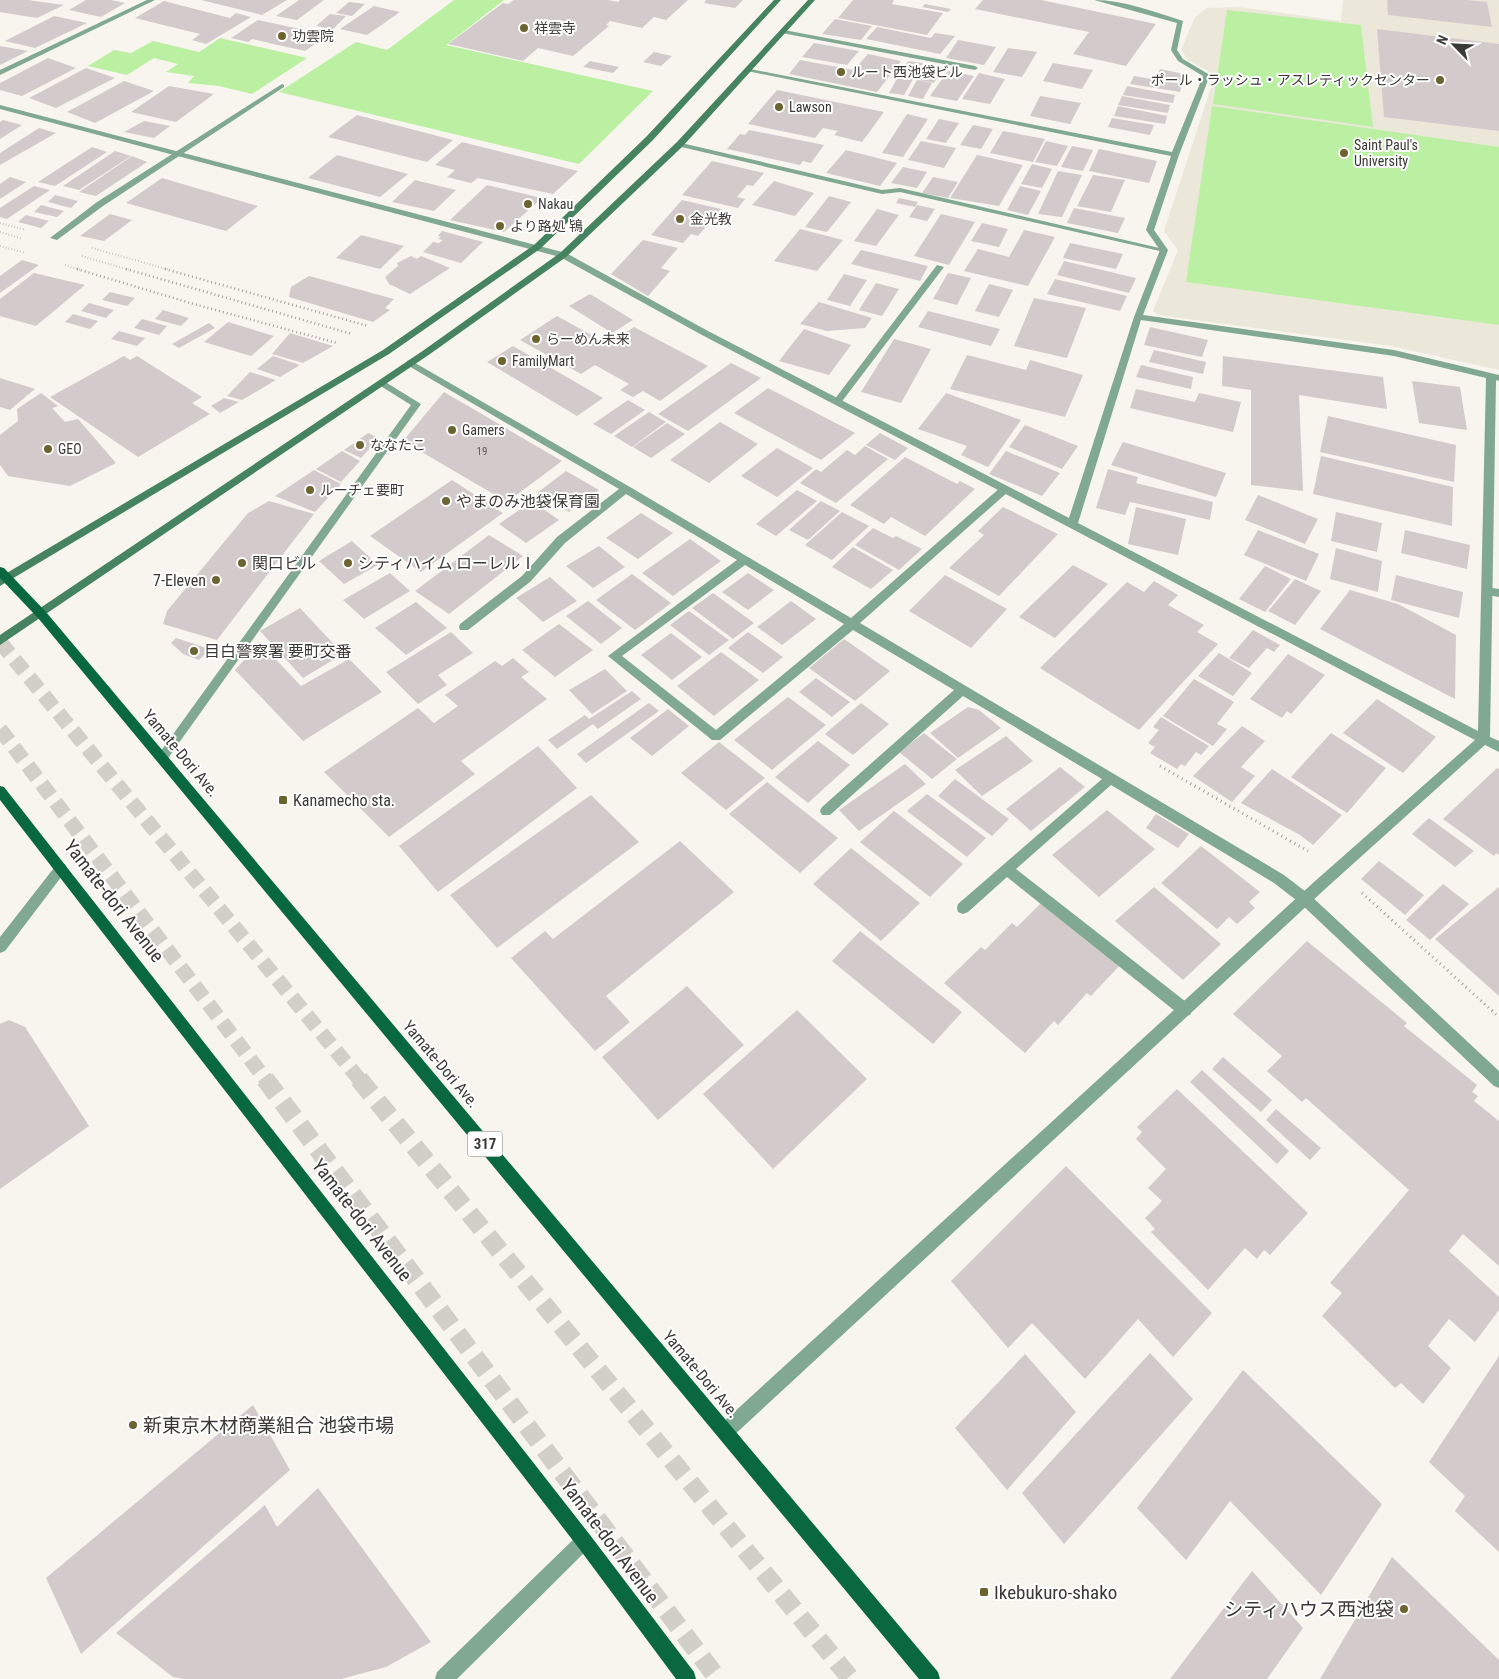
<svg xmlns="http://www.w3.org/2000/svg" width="1499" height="1679" font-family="'Roboto Condensed','Noto Sans JP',sans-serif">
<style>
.built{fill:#ebe8da}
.green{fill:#bbf0a3}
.building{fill:#d3cacc}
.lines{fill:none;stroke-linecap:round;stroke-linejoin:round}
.highway-tunnel-far1{stroke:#d1cfc8;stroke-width:15;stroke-dasharray:15 8;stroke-linecap:butt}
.highway-tunnel{stroke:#d1cfc8;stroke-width:19;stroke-dasharray:19 10;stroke-linecap:butt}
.path-far2{stroke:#a1a09a;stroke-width:2;stroke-dasharray:0.5 2.5;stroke-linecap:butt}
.path-far1{stroke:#a1a09a;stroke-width:2.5;stroke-dasharray:1 3;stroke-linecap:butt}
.path{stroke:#a1a09a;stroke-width:3;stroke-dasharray:1 4;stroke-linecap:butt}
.lane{fill:#81a891;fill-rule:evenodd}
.street{fill:#81a891;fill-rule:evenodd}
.secondary{fill:#468361;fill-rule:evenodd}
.primary{fill:#096840;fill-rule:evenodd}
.poi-dot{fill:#6b6330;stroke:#fff;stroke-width:2}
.labels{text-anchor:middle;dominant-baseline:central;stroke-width:4;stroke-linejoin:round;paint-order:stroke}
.far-number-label{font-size:11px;fill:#605d5c}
.far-poi-label{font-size:14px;fill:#3a3936;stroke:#fff;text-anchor:start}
.shield{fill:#fff;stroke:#757472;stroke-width:1}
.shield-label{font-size:15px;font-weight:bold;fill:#3a3936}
.poi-label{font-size:16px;fill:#3a3936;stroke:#fff;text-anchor:start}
.street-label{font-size:16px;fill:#3a3936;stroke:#fff}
.near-street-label{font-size:19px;fill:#3a3936;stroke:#fff}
.near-poi-label{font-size:19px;fill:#3a3936;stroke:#fff;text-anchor:start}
</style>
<rect width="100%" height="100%" fill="#f7f5ed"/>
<path class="built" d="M1343,0H1499V370L1391,346L1158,315L1153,311L1178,250L1164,231L1215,75L1188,60L1181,50L1195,17L1207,8L1238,7L1341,21Z"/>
<path class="green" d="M454,0H504L446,45L653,91L579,164L279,92L356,42L387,50Z
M1227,10L1361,25L1373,127L1213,104Z
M220,38L307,58L252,94L219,86L188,83L194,76L166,72L178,64L154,58L127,75L88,66L114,50L131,53L153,41L199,52Z
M1212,106L1499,147V325L1186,282Z"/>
<path class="building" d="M0,0H28L64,5L37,18L0,12Z
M86,0H111L125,3L101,17L69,10Z
M201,0H287L262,15Z
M299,0H324L297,20L276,16Z
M514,0H608L618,2L620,0H688L666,20L654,17L642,28L610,21L606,25L609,26L573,56L538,48L523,61L448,44L503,3L508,4Z
M706,0H743L735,8L704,3Z
M853,0H894L892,4L943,13L927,35L838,18Z
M983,0H1041L1156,24L1126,66L1073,54L1089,32L975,9Z
M1387,0H1466L1487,2L1492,27L1388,15Z
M164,1L230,18L236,13L251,17L206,44L192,40L200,34L135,18Z
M349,2L365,4L352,16L336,13Z
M925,4L951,9L948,12L922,7Z
M374,6L400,12L367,35L340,29Z
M330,14L346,16L333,29L316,26Z
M54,16L87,23L35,48L5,41Z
M835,19L872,26L861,40L822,34Z
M258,20L328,35L305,51L252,39L248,42L231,38Z
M877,27L931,38L935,33L955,36L940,54L866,39Z
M1377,29L1499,44V131L1384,117Z
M958,40L996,47L984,65L946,58Z
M814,43L859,51L847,65L802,57Z
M0,46L28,51L0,65Z
M1008,48L1037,52L1022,77L993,72Z
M654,52L672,56L661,66L643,62Z
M868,54L901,61L877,92L789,74L800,60L854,70Z
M48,58L76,68L22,96L0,90V83Z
M590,61L619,67L613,73L583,67Z
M908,61L923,63L914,78L899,76Z
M1053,63L1093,70L1082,89L1043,81Z
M928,65L943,68L934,83L919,80Z
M86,68L115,78L56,108L29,98Z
M1160,69L1184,74L1181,82L1156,78Z
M948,71L974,76L957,101L930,96Z
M979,73L1005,79L990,104L962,99Z
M1134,76L1182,84L1180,92L1130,84Z
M898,77L913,79L904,95L889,93Z
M917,80L932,83L923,99L908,96Z
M124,81L154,91L95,123L67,112Z
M169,86L214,94L176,122L131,112Z
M1127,86L1175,95L1173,103L1123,95Z
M777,90L884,112L862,142L834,135L838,131L823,128L815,138L748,124Z
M1040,96L1081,103L1070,124L1030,116Z
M1122,96L1170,105L1168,113L1118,105Z
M1118,106L1167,116L1165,124L1114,116Z
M907,114L928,119L903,157L882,153Z
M357,115L453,140L427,162L328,137Z
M1112,118L1154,125L1150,135L1108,127Z
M939,119L959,123L946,143L926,139Z
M3,120L22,125L0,139V122Z
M144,121L170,126L154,138L124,132Z
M973,125L993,129L981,149L960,145Z
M39,128L56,133L0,165V153Z
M749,130L824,145L811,163L803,161L800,165L727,149L740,134L745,135Z
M1003,131L1045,139L1033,162L990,153Z
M921,141L956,148L944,168L908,160Z
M1046,141L1068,146L1057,166L1035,162Z
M462,142L578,171L553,194L478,178L471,183L447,177L455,170L435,165Z
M1072,146L1093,150L1083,171L1061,167Z
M92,147L107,152L55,186L38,182Z
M1099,149L1157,161L1149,183L1089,171Z
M846,150L897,163L880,186L826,173Z
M115,151L131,156L79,190L63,186Z
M337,155L408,174L380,197L308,178Z
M977,155L1023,165L999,206L950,198Z
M132,156L147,162L96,196L79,192Z
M712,161L764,173L753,186L747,185L737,197L745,199L738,208L682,195Z
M1032,164L1052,169L1042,188L1021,184Z
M903,167L927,172L917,188L891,183Z
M1058,171L1082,175L1062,217L1038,214Z
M1093,175L1125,180L1111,212L1077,206Z
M10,177L26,182L0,199V184Z
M933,177L958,182L948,198L922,193Z
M162,178L258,206L226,231L126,203Z
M415,180L456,190L434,211L392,202Z
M774,181L814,193L795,216L752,205Z
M487,185L542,198L504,232L450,220Z
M34,186L50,190L7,219L0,217V208Z
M1020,186L1041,191L1028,215L1007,210Z
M55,195L78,201L71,208L48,202Z
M829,196L851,202L827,232L805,227Z
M899,198L918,202L915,207L896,203Z
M682,200L721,209L698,236L691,234L683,243L651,235Z
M41,205L64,211L57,217L34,212Z
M917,205L935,209L927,221L909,217Z
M1074,208L1125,218L1118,233L1067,223Z
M877,209L899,215L876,246L854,241Z
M110,214L132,220L104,241L80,236Z
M941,214L975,222L949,265L914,256Z
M26,215L49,221L41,228L18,222Z
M982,223L1008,229L999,247L971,241Z
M800,229L843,240L817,271L774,261Z
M1024,230L1055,237L1028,286L964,271L978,249L1009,257Z
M442,231L483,242L461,263L423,252L433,242L439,243L443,240L438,239L441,237L438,236Z
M361,235L404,246L380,269L336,258Z
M643,240L678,248L661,268L670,271L648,296L611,274Z
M1070,243L1123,254L1116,269L1063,258Z
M861,250L928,266L920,281L851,264Z
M411,256L417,259L421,256L450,268L410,294L389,284L385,277L398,266L397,263Z
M22,260L39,265L0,293V276Z
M1064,261L1136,278L1129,293L1057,275Z
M34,273L85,285L36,326L0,316V299Z
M948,273L971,278L957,305L933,299Z
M844,274L867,280L850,306L827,300Z
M309,276L394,299L385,308L390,310L373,322L289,297L291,287Z
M1055,279L1127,296L1120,311L1047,294Z
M876,283L899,289L882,316L859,310Z
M989,284L1013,290L999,317L975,311Z
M110,292L135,298L127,306L102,300Z
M590,294L633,320L612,333L569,306Z
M1034,298L1086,308L1067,358L1014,346Z
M819,302L872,318L865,328L827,331L800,324Z
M89,303L114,310L106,318L81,311Z
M163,310L189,318L181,326L155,319Z
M928,311L1000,329L991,346L918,327Z
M73,314L98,321L90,329L65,322Z
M557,316L608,344L634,327L708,366L660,401L643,391L633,397L620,390L629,384L595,365L581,374L520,340Z
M142,319L167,326L159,335L134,328Z
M228,322L274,336L251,356L204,342Z
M209,323L215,328L179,348L172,344Z
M1150,327L1208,340L1202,357L1144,345Z
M804,329L851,345L829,375L779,361Z
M119,331L145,338L137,346L111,339Z
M290,333L333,346L303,363L272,354Z
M894,339L931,349L901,403L861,392Z
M513,346L603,398L577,416L487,362Z
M1154,350L1206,362L1203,374L1149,362Z
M967,355L1026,370L1030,360L1083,375L1065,417L950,389Z
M124,356L130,360L137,356L202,397L192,403L210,414L138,457L50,397Z
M273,356L300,365L280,377L257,369Z
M1223,356L1383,377L1387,409L1299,395L1303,491L1251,485V390L1222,386Z
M731,363L761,378L688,431L658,414Z
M1141,365L1193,377L1191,389L1136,377Z
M250,372L276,380L242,400L227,396Z
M0,378L35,389L10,410L0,407Z
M1412,381L1460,387L1467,430L1419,423Z
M768,388L855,433L821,460L734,413Z
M1136,389L1195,402L1199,393L1241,402L1233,432L1130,408Z
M444,392L562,461L507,502L403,441Z
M41,393L58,406L52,408L65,422L78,419L116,463L70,486L8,476L0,465V435L18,421L17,409Z
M946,393L1021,420L988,467L961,455L967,446L918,429Z
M224,398L239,402L220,413L211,406Z
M628,400L645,410L611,434L593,424Z
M649,412L666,422L632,447L614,436Z
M1328,416L1456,445L1454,482L1320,452Z
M720,422L758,444L709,483L670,460Z
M667,423L685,434L651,458L633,447Z
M1025,425L1078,446L1062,469L1009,447Z
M368,433L379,438L361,458L344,450Z
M880,433L908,448L895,460L866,445Z
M1123,442L1226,473L1216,497L1111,465Z
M865,446L888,459L836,503L800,483L816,469L821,472L847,450L855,455Z
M777,448L813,468L777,497L741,476Z
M342,451L360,461L341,482L316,469Z
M1006,451L1060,473L1042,496L989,474Z
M1321,456L1453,487L1452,526L1313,494Z
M905,457L957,484L960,481L975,489L925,536L891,517L884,524L850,505Z
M1108,469L1138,477L1136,483L1213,502L1210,520L1130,502L1125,515L1096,508Z
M314,470L341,484L315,512L275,496Z
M566,471L599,490L569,512L537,493Z
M452,480L503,513L421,572L370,536Z
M797,490L817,501L776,536L756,524Z
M1258,495L1318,519L1305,544L1245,520Z
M269,501L314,514L217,640L163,624L167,611L248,513Z
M532,501L559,520L526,543L499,524Z
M821,501L840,511L808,540L789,530Z
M1003,507L1058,534L999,596L949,568L984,535L978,531Z
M1136,507L1186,519L1178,555L1128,544Z
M842,512L869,526L832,560L805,545Z
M1336,512L1382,523L1377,552L1331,541Z
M641,513L673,533L638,559L606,538Z
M873,528L893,538L896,536L922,549L899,570L855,545Z
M1258,530L1319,554L1306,581L1244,555Z
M1405,530L1470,545L1467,569L1401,553Z
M489,535L523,556L449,614L415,591Z
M690,539L721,561L673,596L642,573Z
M352,541L378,565L344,584L319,561Z
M599,546L625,567L593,588L566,566Z
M853,547L893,570L871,589L832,567Z
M1336,548L1382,561L1378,592L1330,579Z
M1073,565L1108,584L1055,638L1019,617Z
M1265,566L1291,579L1265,612L1239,599Z
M390,573L410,591L364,619L343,600Z
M748,573L774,590L748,610L722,592Z
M632,574L671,603L635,630L596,600Z
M945,575L1007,609L971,648L909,611Z
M1396,575L1463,592L1459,618L1391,600Z
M550,577L577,601L543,622L516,598Z
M1295,579L1321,591L1295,625L1268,611Z
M1154,581L1178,595L1168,605L1204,625L1197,632L1218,644L1139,730L1040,668L1127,582L1144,592Z
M1350,590L1398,604L1456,635L1455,699L1320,629Z
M713,593L754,623L733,639L692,608Z
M588,601L622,628L601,644L566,616Z
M791,601L816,619L782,645L757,627Z
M416,602L447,628L406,655L375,628Z
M300,608L343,654L303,678L260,631Z
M689,611L729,640L709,655L670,625Z
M559,624L593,650L555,677L522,650Z
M1253,630L1280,645L1274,652L1267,648L1249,668L1229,658Z
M451,632L473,653L438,675L447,685L418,704L386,672Z
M748,632L783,657L763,673L728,648Z
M671,633L702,657L672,680L641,655Z
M176,638L210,649L199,660L183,654L171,643Z
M844,639L890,671L855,701L809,668Z
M264,647L301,686L349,659L382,692L303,741L235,670L246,658Z
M721,652L759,680L714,716L677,686Z
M1219,653L1252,673L1233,696L1198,676Z
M1288,654L1325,675L1291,714L1287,711L1282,718L1250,699Z
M513,658L529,672L521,677L547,699L461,761L475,774L389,837L324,772L418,708L434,723L458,706L445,695L495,661L502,666Z
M605,669L627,691L592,714L569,690Z
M816,678L850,702L832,717L799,692Z
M1194,679L1234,702L1217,724L1227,729L1213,746L1163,716Z
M632,691L641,699L598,729L593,724L557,749L548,740L585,715L589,719Z
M788,697L826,725L772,770L734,740Z
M1377,699L1436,737L1403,773L1343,733Z
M649,703L659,711L586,763L577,754Z
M861,703L889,724L853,755L825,734Z
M968,707L979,710L1001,728L958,758L930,733Z
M668,709L689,726L652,756L630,738Z
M1161,717L1209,746L1201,755L1196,752L1185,766L1181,764L1177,769L1150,753L1155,747L1148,743L1159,730L1153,727Z
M1242,726L1265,741L1241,767L1255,776L1232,802L1193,776Z
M924,733L957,759L932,779L899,752Z
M1331,733L1386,768L1347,813L1291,777Z
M1006,736L1033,761L982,796L955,770Z
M818,741L850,765L808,803L775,777Z
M719,742L765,778L726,810L681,773Z
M538,746L577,788L438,892L399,846Z
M905,764L926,784L859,831L839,810Z
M1060,767L1085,787L1031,831L1006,809Z
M1497,768L1499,769V855L1496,853L1494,856L1443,819Z
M1272,769L1342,815L1313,845L1300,835L1241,803Z
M955,779L1009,819L992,836L938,796Z
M767,782L838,838L800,873L729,814Z
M927,794L986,838L967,857L907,811Z
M591,795L639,842L497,948L450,895Z
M1107,810L1155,849L1099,897L1052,855Z
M894,811L963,864L930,897L860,842Z
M1156,814L1189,834L1178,848L1146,828Z
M1429,818L1474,851L1455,867L1412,834Z
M680,841L734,892L606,996L630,1022L595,1051L511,958L545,931L553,939Z
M1201,846L1260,892L1249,902L1255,908L1237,924L1229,917L1217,929L1161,883Z
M851,848L920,903L881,941L813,884Z
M1379,861L1424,895L1405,915L1361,879Z
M1443,884L1469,904L1430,940L1406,920Z
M1154,887L1221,944L1183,980L1115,921Z
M1499,887V996L1435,939Z
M1042,902L1121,964L1091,996L1087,993L1058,1025L1054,1021L1025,1053L944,983L981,947L985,950L1012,923L1017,927Z
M860,931L962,1012L933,1044L832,961Z
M1307,941L1407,1023L1404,1026L1477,1085L1472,1092L1478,1096L1474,1101L1499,1121V1266L1463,1234L1449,1251L1499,1297V1310L1475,1342L1449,1319L1428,1346L1451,1368L1423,1404L1401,1383L1395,1388L1322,1316L1342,1293L1330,1283L1409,1190L1306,1098L1302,1102L1267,1071L1282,1056L1233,1014Z
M687,986L744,1045L658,1120L602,1057Z
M797,1010L867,1079L773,1169L703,1094Z
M9,1020L25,1027L89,1126L0,1189V1024Z
M1223,1057L1272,1100L1261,1112L1212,1069Z
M1202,1070L1289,1151L1277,1164L1190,1082Z
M1177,1089L1308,1213L1270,1255L1264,1250L1257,1259L1245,1248L1208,1290L1151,1232L1155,1229L1145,1218L1162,1201L1148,1188L1166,1169L1136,1139L1142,1132L1137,1127Z
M1276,1109L1321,1148L1310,1160L1266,1120Z
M1066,1166L1212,1313L1173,1357L1138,1319L1085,1379L1032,1323L1008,1348L951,1281Z
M1150,1353L1193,1399L1064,1544L1022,1493Z
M1025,1354L1076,1412L1007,1490L955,1428Z
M1499,1356V1552L1455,1511L1465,1496L1429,1462Z
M1243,1370L1382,1504L1321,1595L1230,1501L1186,1560L1137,1508Z
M253,1405L290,1470L81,1654L46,1578Z
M318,1488L431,1642L386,1667L341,1679H184L173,1677L116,1633L265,1505L277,1527Z
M1392,1557L1499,1660V1679H1320Z
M1252,1571L1303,1628L1267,1679H1170Z"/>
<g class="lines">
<path class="highway-tunnel-far1" d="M0,642L360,1080
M0,729L266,1080"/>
<path class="highway-tunnel" d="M265,1079L718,1679
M359,1079L851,1679"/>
<path class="path-far2" d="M0,223L26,230
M0,232L23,239
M0,246L26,253
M92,248L170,270
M82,256L130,270
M65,265L81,270"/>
<path class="path-far1" d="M77,269L190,303L337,343
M126,269L352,334
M165,269L368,326"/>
<path class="path" d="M1160,766L1308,851
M1362,893L1499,1017"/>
<path class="lane" d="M784,30L975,66L978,68L975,70L782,33V31Z
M282,84L284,85V87L103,206L57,240L50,238L97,202Z
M677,142L882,190L900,188L1168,250L1164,252L900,192L882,194L677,146Z
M937,265L944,267L840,404H834V400Z
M410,360L630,487L851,618L1001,487H1009V491L860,623L1284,875L1310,895L1499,1071V1088L1494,1086L1300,903L1274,883L1111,785L1016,869L1190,1005L1192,1010L1190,1015L1185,1016L1180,1015L1007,877L968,912L963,914L958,912L957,908L958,904L1102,779L963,696L830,815H822L820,811L822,807L954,690L853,630L720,740H712L608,656L737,560L626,494L565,543L530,582L468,630H460L459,627L460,624L522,576L557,537L619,489L407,365V361ZM745,565L844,624L716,730L622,656Z
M382,380L421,404L166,761H158L156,758L158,755L411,405L379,385V381Z
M1487,587L1499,589V597L1483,594L1482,591L1483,588Z"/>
<path class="street" d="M147,0H155L0,75V70Z
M1094,0C1124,0 1155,12 1183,21L1177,50L1183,59L1210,75L1179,155L1154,230L1168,250L1143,315L1394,350L1499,375V381L1496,380L1490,737L1499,741V752L1485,745L1324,890L732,1437L726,1439L720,1437L718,1431L720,1425L1314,882L1475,740L702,335L560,257L0,109V105L566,253L708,331L1069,518L1134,317L1160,250L1146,230L1171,156L747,71L750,69L1172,152L1203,76L1178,61L1171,50L1177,23ZM1141,320L1394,356L1486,378L1478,731L1078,523Z
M61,863L65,864L67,868L65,872L5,951L0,953V937L57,864Z
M584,1532L590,1535L593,1541L590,1547L457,1679H435L437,1672L578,1535Z"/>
<path class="secondary" d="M774,0H781L652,141L540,249L389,354L0,586V577L383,350L534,245L646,137Z
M808,0H815L683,146L566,257L430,354L0,645V635L424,350L560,253L677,142Z"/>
<path class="primary" d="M0,567L4,568L46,612L938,1672L940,1679H919L38,618L0,578Z
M0,786L4,787L590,1535L694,1672L696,1679H676L578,1547L0,800Z"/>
</g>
<g class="poi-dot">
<circle cx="524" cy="28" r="5"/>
<circle cx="282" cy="36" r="5"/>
<circle cx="841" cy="72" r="5"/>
<circle cx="1440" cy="80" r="5"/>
<circle cx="779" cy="107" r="5"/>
<circle cx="1344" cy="153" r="5"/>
<circle cx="528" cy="204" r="5"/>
<circle cx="680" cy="219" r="5"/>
<circle cx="500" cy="226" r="5"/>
<circle cx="536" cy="339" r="5"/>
<circle cx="502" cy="361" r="5"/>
<circle cx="452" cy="430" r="5"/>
<circle cx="360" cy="445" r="5"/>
<circle cx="48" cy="449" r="5"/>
<circle cx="310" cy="490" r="5"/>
<circle cx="446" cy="501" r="5"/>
<circle cx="242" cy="563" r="5"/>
<circle cx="348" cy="563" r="5"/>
<circle cx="216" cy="580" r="5"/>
<circle cx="194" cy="651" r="5"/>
<rect x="278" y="795" width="10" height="10" rx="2.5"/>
<circle cx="133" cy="1425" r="5"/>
<rect x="979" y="1587" width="10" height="10" rx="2.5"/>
<circle cx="1404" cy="1609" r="5"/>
</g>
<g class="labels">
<g class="far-number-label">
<text x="482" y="451">19</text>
</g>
<g class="far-poi-label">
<text x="534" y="28">祥雲寺</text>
<text x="292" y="36">功雲院</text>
<text x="851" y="72">ルート西池袋ビル</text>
<text x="1430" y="80" text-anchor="end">ポール・ラッシュ・アスレティックセンター</text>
<text x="789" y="107">Lawson</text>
<text x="1354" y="145">Saint Paul's<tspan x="1354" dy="16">University</tspan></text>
<text x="538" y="204">Nakau</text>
<text x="690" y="219">金光教</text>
<text x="510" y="226">より路処 鴇</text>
<text x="546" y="339">らーめん未来</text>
<text x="512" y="361">FamilyMart</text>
<text x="462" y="430">Gamers</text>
<text x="370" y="445">ななたこ</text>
<text x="58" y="449">GEO</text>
<text x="320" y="490">ルーチェ要町</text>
</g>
<rect class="shield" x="467.5" y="1131.5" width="35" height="25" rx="4"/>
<g class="shield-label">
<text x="485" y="1144">317</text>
</g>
<g class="poi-label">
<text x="456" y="501">やまのみ池袋保育園</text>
<text x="252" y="563">関口ビル</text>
<text x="358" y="563">シティハイム ローレルⅠ</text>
<text x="206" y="580" text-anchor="end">7-Eleven</text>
<text x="204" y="651">目白警察署 要町交番</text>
<text x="293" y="800">Kanamecho sta.</text>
</g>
<g class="street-label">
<text transform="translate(181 753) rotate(50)">Yamate-Dori Ave.</text>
<text transform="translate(441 1064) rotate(50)">Yamate-Dori Ave.</text>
<text transform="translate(701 1374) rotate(50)">Yamate-Dori Ave.</text>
</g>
<g class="near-street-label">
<text transform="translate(114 901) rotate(52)">Yamate-dori Avenue</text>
<text transform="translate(362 1220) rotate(52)">Yamate-dori Avenue</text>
<text transform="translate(610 1541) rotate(53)">Yamate-dori Avenue</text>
</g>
<g class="near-poi-label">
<text x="143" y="1425">新東京木材商業組合 池袋市場</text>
<text x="994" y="1592">Ikebukuro-shako</text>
<text x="1394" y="1609" text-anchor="end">シティハウス西池袋</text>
</g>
</g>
<g transform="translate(1454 45) rotate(294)" stroke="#ffffff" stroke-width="4" paint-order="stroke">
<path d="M0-4L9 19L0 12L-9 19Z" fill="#3a3936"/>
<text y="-8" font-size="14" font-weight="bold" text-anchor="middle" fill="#3a3936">N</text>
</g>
</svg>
